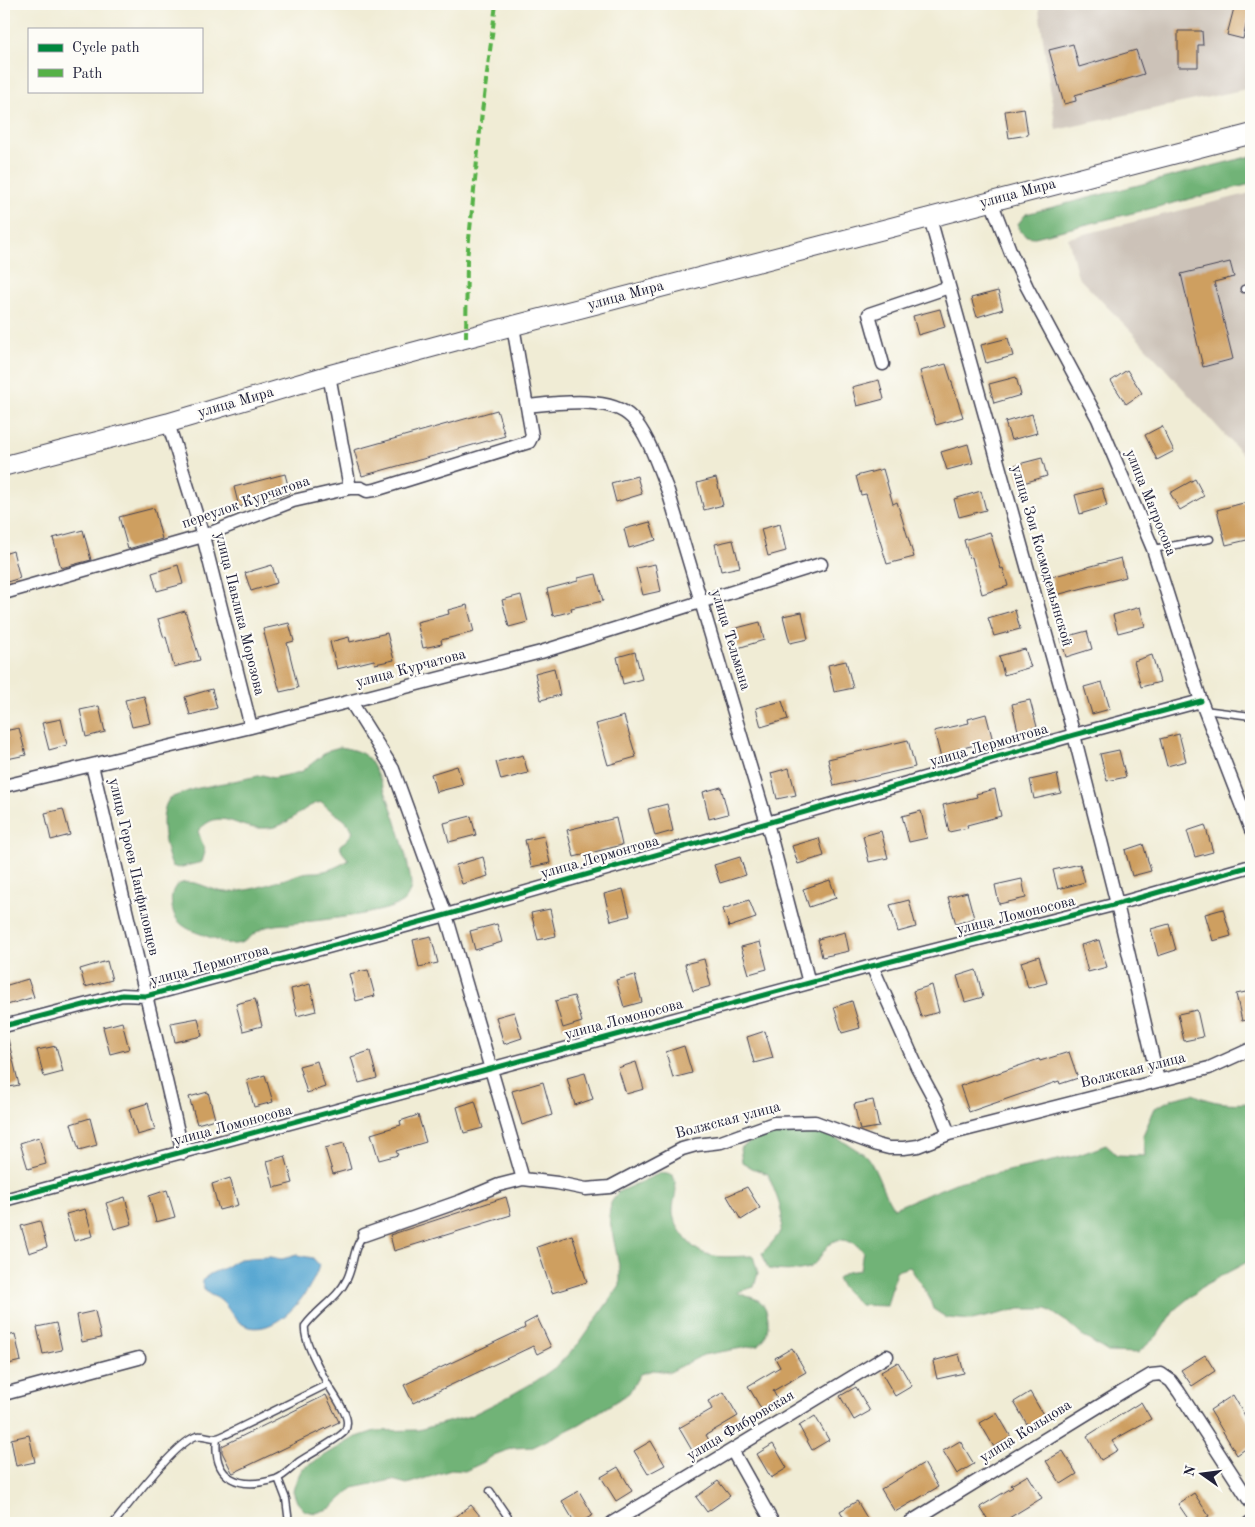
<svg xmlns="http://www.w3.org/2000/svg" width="1255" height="1527" font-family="'Old Standard TT',serif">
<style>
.industrial{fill:#ccc2b8}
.forest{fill:#71b377;stroke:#4a6a59}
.water{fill:#59a7d2;stroke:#3e6486}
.building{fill:#ce9f61}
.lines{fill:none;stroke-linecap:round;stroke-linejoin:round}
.service-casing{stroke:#414052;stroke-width:9}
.minor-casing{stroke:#414052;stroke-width:15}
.secondary-casing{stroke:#414052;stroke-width:21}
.service{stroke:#fff;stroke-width:6}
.minor{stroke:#fff;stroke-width:12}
.secondary{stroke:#fff;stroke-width:19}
.quiet{stroke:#55b146;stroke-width:4;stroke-dasharray:8 4;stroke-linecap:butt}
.cycleway-casing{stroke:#fdfcf7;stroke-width:8}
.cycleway{stroke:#00873e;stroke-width:5}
.labels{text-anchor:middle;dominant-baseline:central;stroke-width:4.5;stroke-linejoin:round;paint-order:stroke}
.street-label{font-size:15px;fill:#22223b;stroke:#fdfcf7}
</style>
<rect width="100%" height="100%" fill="#fdfcf7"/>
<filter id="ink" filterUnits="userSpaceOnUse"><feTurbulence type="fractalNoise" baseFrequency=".02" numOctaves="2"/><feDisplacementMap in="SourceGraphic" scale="10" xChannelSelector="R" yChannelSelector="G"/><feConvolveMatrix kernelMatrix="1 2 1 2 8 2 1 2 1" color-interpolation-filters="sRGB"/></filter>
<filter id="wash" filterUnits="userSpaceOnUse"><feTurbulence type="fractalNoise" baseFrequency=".0096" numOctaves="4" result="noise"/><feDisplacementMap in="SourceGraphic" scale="20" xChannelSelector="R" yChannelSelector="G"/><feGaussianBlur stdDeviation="1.12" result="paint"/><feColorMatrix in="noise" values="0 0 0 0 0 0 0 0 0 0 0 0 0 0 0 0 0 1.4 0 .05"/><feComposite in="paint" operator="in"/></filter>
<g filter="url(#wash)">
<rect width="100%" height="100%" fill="#f0ecd5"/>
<path class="industrial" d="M1040,4H1251V88L1056,130L1039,10Z
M1251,193V464L1131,331L1078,277L1068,238Z"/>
<path class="forest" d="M1251,156V184L1035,237C1025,237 1020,234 1018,224L1026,214Z
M340,747C350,749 361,751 368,758C383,774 411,863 411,886C410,891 408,896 405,900C394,914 309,921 288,924C281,924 272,925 266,927C252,932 246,946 230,944C219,942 208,936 198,933C190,930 181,926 176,918C170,908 168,886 182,883C197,879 212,892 226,892C252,892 278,881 303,873C307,872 313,872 317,872C329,871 339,866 349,860L342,852L340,845L347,840L353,832C348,817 331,814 322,802C305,804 294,821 278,826C273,828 267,828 262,828C236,830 221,805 198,831L205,852L202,862L178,868L172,866C165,849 157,813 170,798L194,789L263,775L273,778L301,772L329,750Z
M1193,1094C1214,1104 1228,1104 1251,1103V1260L1206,1284L1174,1310L1157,1336L1138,1353L1108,1352L1084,1337L1067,1322L1047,1309H1020L972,1320L947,1318L933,1309L929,1297L910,1267L896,1271L887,1306L860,1305L841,1286L837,1278L847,1272L860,1270L863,1251C856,1244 852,1242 843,1240C825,1237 822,1263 808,1268C798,1272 778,1271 768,1269L762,1253C768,1247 774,1241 778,1235C789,1217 774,1192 768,1174L752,1168L742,1162L740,1148C748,1144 756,1137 764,1135C795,1128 828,1130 854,1148C858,1151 864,1153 867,1157C879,1173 882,1193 894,1208L958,1182L1076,1156L1106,1145L1117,1155L1145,1156L1143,1135L1155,1108L1172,1099Z
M661,1173L673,1175C679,1195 674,1192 673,1210C672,1218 678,1228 683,1235C702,1263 724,1256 753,1256L758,1273L754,1287L737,1292C743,1296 749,1296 756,1299C769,1305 770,1323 766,1335C765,1339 761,1342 759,1345L703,1355L670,1372L653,1370L640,1374L629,1393L580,1424L533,1447L513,1448L494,1455L484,1462L465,1471L451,1470L407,1484L392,1480L353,1488L331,1508L316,1513L305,1511L297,1502L293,1491L296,1481L302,1469L354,1438L375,1431L418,1430L470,1416L504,1399L536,1381L557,1366L580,1342L620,1285V1271L609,1216L611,1203L618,1192Z"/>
<path class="water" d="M297,1255L313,1258L319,1265C313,1291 275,1340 244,1325C232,1320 230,1307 220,1300C216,1296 209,1296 205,1290C196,1276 216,1272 224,1268C230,1265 233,1261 240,1259C250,1258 261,1257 271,1257C274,1257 278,1259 282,1259C287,1258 292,1256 297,1255Z"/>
<g id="blocks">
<path class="building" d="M1235,4H1251L1243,39L1227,35Z
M1178,31H1202L1203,45H1198V67H1178Z
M1073,44L1079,67L1136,50L1144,74L1075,95L1076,101L1064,104L1049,50Z
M1024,108L1028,135L1009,138L1005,111Z
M1230,262L1234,277L1214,282L1233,359L1203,367L1181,274Z
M998,291L1003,309L977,317L971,298Z
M940,309L945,327L918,335L913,316Z
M1008,338L1013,356L986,363L981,345Z
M946,364L963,417L936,425L920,371Z
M1127,370L1142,393L1126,404L1111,381Z
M1016,377L1021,395L994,403L989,384Z
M879,380L884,399L857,406L852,387Z
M497,410L505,436L362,476L354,450Z
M1032,414L1037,433L1011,440L1005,422Z
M1162,426L1174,451L1157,460L1145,435Z
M968,444L973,463L947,470L941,452Z
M1042,458L1047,476L1020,484L1015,465Z
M883,469L893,504L897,502L914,557L887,564L866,494L861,495L856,476Z
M285,474L290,493L239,507L234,487Z
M637,476L642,494L616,502L611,483Z
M716,478L723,505L704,510L697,483Z
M1195,479L1204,496L1180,510L1170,493Z
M1102,488L1107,506L1080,514L1075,495Z
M981,491L986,510L959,517L954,499Z
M1251,501V539L1226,545L1217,510Z
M154,508L162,539L128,549L119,517Z
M650,522L656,540L629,548L624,529Z
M780,524L786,551L768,556L761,529Z
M83,530L91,560L61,568L53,538Z
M990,532L1001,569L1003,568L1008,586L982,594L972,557L969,558L964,540Z
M733,540L740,567L721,571L715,544Z
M13,551L20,578L4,583V554Z
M1121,558L1126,577L1056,595L1051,577Z
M655,564L661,591L643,595L636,568Z
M178,565L183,584L157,591L152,573Z
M272,565L277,583L251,591L245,573Z
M596,574L603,601L571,608L572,611L553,616L547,589L578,581V578Z
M521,595L528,622L509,627L502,600Z
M467,605L474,632L441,640L442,644L423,648L417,622L449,614L448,610Z
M1140,607L1145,626L1118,633L1113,615Z
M1015,610L1020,629L994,636L988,618Z
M185,611L200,660L174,667L166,637L164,638L158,619Z
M802,612L808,639L790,643L783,616Z
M760,622L764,640L738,648L733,629Z
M289,623L294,641L287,643L298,688L280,692L263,629Z
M1087,631L1092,649L1066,657L1061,638Z
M387,633L394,660L375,664L374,660L337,669L330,642L349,637L350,642Z
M1025,649L1031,667L1004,675L999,656Z
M635,652L642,679L623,684L617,657Z
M1152,655L1160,682L1141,687L1134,661Z
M846,661L853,688L834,692L828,665Z
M554,668L560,695L541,700L535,673Z
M1102,682L1110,709L1092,714L1084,687Z
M212,689L217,708L190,715L185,697Z
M144,696L151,723L132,727L125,700Z
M1030,700L1037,727L1018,731L1012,704Z
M782,701L788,719L761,727L756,708Z
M99,706L105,732L86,737L80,710Z
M986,714L993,741L958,749L959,754L941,758L934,731L969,723L968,719Z
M624,716L636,757L608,765L596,724Z
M61,719L67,745L49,750L42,723Z
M19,728L26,755L7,759L4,745V731Z
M1179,734L1186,761L1167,766L1160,739Z
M908,740L915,767L834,786L828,759Z
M1119,750L1126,777L1107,781L1100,754Z
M523,755L528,773L501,780L496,762Z
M457,766L463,785L436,792L431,774Z
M789,768L796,795L777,799L771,773Z
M1057,774L1061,793L1034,799L1030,780Z
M721,787L728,814L709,819L703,792Z
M995,789L1001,816L967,825L968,828L949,832L943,805L977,797L976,794Z
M667,804L673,831L655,836L648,809Z
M63,809L70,835L51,840L45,813Z
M921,811L927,838L909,842L902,816Z
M471,816L476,835L449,842L444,823Z
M616,818L622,845L574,857L567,830Z
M1205,825L1213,852L1195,857L1187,831Z
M881,831L888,858L869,862L863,836Z
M544,836L550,863L531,867L525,840Z
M819,838L824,856L798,864L792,846Z
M1143,844L1151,871L1132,876L1125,850Z
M483,857L488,876L462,884L456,865Z
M740,857L746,875L720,883L714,865Z
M1080,864L1085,882L1058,889L1053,870Z
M1022,879L1026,898L999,904L995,885Z
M830,880L836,898L809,907L803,889Z
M623,889L630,916L611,921L604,894Z
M967,892L974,918L956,924L948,897Z
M749,900L756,918L729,927L723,909Z
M909,900L916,927L898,932L890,905Z
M550,909L556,936L538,940L531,913Z
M1223,909L1231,936L1213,941L1205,914Z
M497,924L502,942L475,950L470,931Z
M1169,924L1176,950L1158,956L1151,929Z
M845,932L849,951L822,957L818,939Z
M431,936L438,963L419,967L413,940Z
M1099,940L1107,967L1088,972L1081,945Z
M760,942L767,969L749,974L741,947Z
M1039,956L1047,983L1028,988L1021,962Z
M704,959L711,986L693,991L685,964Z
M107,961L112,980L85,987L80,969Z
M368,970L375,996L356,1001L349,974Z
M976,970L983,997L965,1002L957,976Z
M635,975L642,1002L624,1007L616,980Z
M28,979L34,997L7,1005L4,993V986Z
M310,984L316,1011L297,1016L291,989Z
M932,985L939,1012L921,1017L913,991Z
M1251,991V1019L1242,1021L1236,994Z
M574,996L582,1022L563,1028L555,1001Z
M255,999L262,1026L243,1031L236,1004Z
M852,1001L860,1028L842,1033L834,1007Z
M1197,1010L1203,1037L1184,1041L1178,1014Z
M514,1012L522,1038L504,1044L496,1017Z
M198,1018L202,1036L175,1042L171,1023Z
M122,1022L129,1049L110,1054L103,1027Z
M765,1031L773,1058L754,1063L747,1037Z
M8,1039L19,1085L4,1088V1040Z
M56,1046L63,1072L44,1077L37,1050Z
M684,1046L692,1073L673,1078L666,1052Z
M370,1051L377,1078L359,1083L351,1057Z
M1069,1052L1078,1078L1060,1084L1059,1081L969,1112L960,1086L1039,1059L1040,1061Z
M317,1061L325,1087L307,1093L299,1066Z
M636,1062L644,1089L626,1094L618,1068Z
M585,1073L593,1099L575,1105L567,1078Z
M265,1075L273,1102L254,1107L247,1080Z
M543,1082L552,1115L522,1125L512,1091Z
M208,1092L215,1119L197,1124L189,1097Z
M873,1100L879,1127L860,1130L854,1104Z
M475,1101L483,1128L464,1133L457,1107Z
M148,1103L155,1130L137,1135L129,1109Z
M418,1115L426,1142L396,1151L398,1155L379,1160L371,1134L401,1125L400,1121Z
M90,1118L97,1145L79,1150L71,1124Z
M39,1137L46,1164L28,1169L20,1143Z
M344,1143L351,1169L333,1174L325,1148Z
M285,1156L293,1183L274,1188L267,1161Z
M230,1178L238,1205L219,1210L212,1184Z
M747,1187L760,1208L741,1220L727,1196Z
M167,1190L175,1217L156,1222L149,1196Z
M125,1197L132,1224L114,1229L106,1203Z
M506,1197L511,1215L394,1251L390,1235Z
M85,1209L93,1236L74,1241L66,1214Z
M40,1221L47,1247L29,1253L21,1226Z
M572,1235L587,1282L552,1293L537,1247Z
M95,1311L101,1338L82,1342L77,1315Z
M537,1317L551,1347L537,1354L533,1346L413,1403L404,1385L525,1328L524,1324Z
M56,1323L62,1350L43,1354L37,1327Z
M15,1334L21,1361L4,1365V1337Z
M792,1348L806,1372L773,1391L778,1400L762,1410L748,1386L780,1367L775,1358Z
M959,1354L964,1373L937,1379L933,1361Z
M1205,1355L1215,1371L1192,1386L1181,1370Z
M898,1362L912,1386L895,1396L881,1372Z
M856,1387L870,1411L854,1420L840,1396Z
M724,1392L738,1416L706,1435L710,1442L693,1452L679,1428L712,1409L708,1401Z
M1030,1392L1044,1416L1028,1426L1014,1402Z
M326,1395L339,1422L233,1473L232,1472L222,1452V1446Z
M1233,1395L1251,1426V1445L1237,1455L1210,1410Z
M1141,1402L1151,1419L1112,1441L1118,1450L1101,1460L1087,1436Z
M997,1413L1011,1437L994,1447L980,1423Z
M815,1416L829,1440L812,1450L799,1426Z
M29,1435L35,1462L16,1466L11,1439Z
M651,1441L665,1465L648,1474L634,1451Z
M960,1441L974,1464L957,1474L943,1451Z
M773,1444L787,1468L771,1478L757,1454Z
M1063,1451L1077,1474L1061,1484L1046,1461Z
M924,1463L938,1487L895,1512L881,1489Z
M618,1467L632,1491L616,1501L601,1477Z
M1028,1475L1042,1498L1009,1518L1012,1523H990L980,1507L1013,1487L1011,1485Z
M718,1481L730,1496L707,1512L696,1497Z
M579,1491L593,1515L579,1523H575L562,1501Z
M1194,1493L1209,1516L1198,1523H1191L1178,1504Z
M857,1501L870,1523H847L840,1511Z
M471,1505L486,1523H448Z"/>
</g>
</g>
<g filter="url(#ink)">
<use href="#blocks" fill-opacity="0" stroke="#414052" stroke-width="1"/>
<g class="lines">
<defs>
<path id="service" d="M1244,289L1251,287
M1153,549L1210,539
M1204,710L1251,716
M217,1438C212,1480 240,1490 276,1479C285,1476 293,1466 300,1461C310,1454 339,1439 345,1431C346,1429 347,1426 347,1423C348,1413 332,1392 327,1383
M278,1478L286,1499L289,1523
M490,1491L512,1523
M114,1523C128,1505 177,1441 197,1436C204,1435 209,1438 216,1438C219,1438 224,1435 227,1434L324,1386L327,1383C320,1369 303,1341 305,1326C317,1309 338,1298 347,1279C354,1265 353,1246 364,1235"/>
<path id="minor" d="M991,201L1011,253L1027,287L1098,419L1153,549L1201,701L1251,830
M930,218L1074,735L1117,904L1158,1080
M883,364L869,314L949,287
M329,375L350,488
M527,406C555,403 611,395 632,418C649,435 658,468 668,491L767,823L809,983
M168,423L203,536L251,727
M4,593L203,536L293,501L350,488H361L367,491L375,490L529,442L532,436L513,326
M351,702L393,769L446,915L523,1179
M92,765L183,1153
M4,786L251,727L541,652L821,564
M872,966L917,1067L938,1106L949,1134
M4,1026L122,995L146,996L446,915L1074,735L1201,701
M4,1200L872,966L1117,904L1251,866
M364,1235L461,1201L499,1185L523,1179L557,1183L586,1189L610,1187L682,1149L696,1145L721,1142L774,1123L815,1122L877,1145L889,1148H904L918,1146L949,1134L1209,1068L1251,1049
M4,1394L139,1358
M732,1450L773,1523
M612,1523L887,1356
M909,1523L1122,1392L1151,1375L1161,1374L1171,1381L1179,1392L1251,1503
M1249,1523L1251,1522"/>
<path id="secondary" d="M4,466L168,423L329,375L466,338L1251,134"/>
</defs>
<use href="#service" class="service-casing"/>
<use href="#minor" class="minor-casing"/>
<use href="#secondary" class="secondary-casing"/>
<use href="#service" class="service"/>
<use href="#minor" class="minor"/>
<use href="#secondary" class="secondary"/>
<path class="quiet" d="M466,338L467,259L482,112L496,4"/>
<defs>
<path id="cycleway" d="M4,1026L122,995L146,996L446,915L1074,735L1201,701
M4,1200L872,966L1117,904L1251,866"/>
</defs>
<use href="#cycleway" class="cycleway-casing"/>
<use href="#cycleway" class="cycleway"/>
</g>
</g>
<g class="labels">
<g class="street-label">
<text transform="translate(1018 194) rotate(-15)">улица Мира</text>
<text transform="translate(626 296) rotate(-15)">улица Мира</text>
<text transform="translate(236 403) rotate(-16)">улица Мира</text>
<text transform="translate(246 503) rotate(-19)">переулок Курчатова</text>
<text transform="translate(1150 503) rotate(68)">улица Матросова</text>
<text transform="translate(1041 556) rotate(74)">улица Зои Космодемьянской</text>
<text transform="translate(239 614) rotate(76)">улица Павлика Морозова</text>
<text transform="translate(730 640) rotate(73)">улица Тельмана</text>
<text transform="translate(411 669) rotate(-15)">улица Курчатова</text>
<text transform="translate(989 746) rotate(-16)">улица Лермонтова</text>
<text transform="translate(600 858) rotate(-16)">улица Лермонтова</text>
<text transform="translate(133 867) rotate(77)">улица Героев Панфиловцев</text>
<text transform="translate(1016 916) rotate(-14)">улица Ломоносова</text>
<text transform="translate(210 966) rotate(-15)">улица Лермонтова</text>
<text transform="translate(624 1020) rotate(-15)">улица Ломоносова</text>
<text transform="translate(1133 1071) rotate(-14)">Волжская улица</text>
<text transform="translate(728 1121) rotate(-15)">Волжская улица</text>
<text transform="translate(233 1126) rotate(-15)">улица Ломоносова</text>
<text transform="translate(741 1426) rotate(-31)">улица Фибровская</text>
<text transform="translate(1026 1432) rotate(-32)">улица Кольцова</text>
</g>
</g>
<rect width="1255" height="1527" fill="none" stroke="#fdfcf7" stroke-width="20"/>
<rect x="28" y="28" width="175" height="65" fill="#fdfcf7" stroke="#a5a5ac"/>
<rect x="38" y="44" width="25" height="8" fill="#00873e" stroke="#a5a5ac"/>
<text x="72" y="52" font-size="15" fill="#22223b">Cycle path</text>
<rect x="38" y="69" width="25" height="8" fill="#55b146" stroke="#a5a5ac"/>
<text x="72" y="78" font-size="15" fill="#22223b">Path</text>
<g transform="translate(1202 1474) rotate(284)" stroke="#fdfcf7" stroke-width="4" paint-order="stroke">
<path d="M0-4L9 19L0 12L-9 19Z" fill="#22223b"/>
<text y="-8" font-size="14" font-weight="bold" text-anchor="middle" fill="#22223b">N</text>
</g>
</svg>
